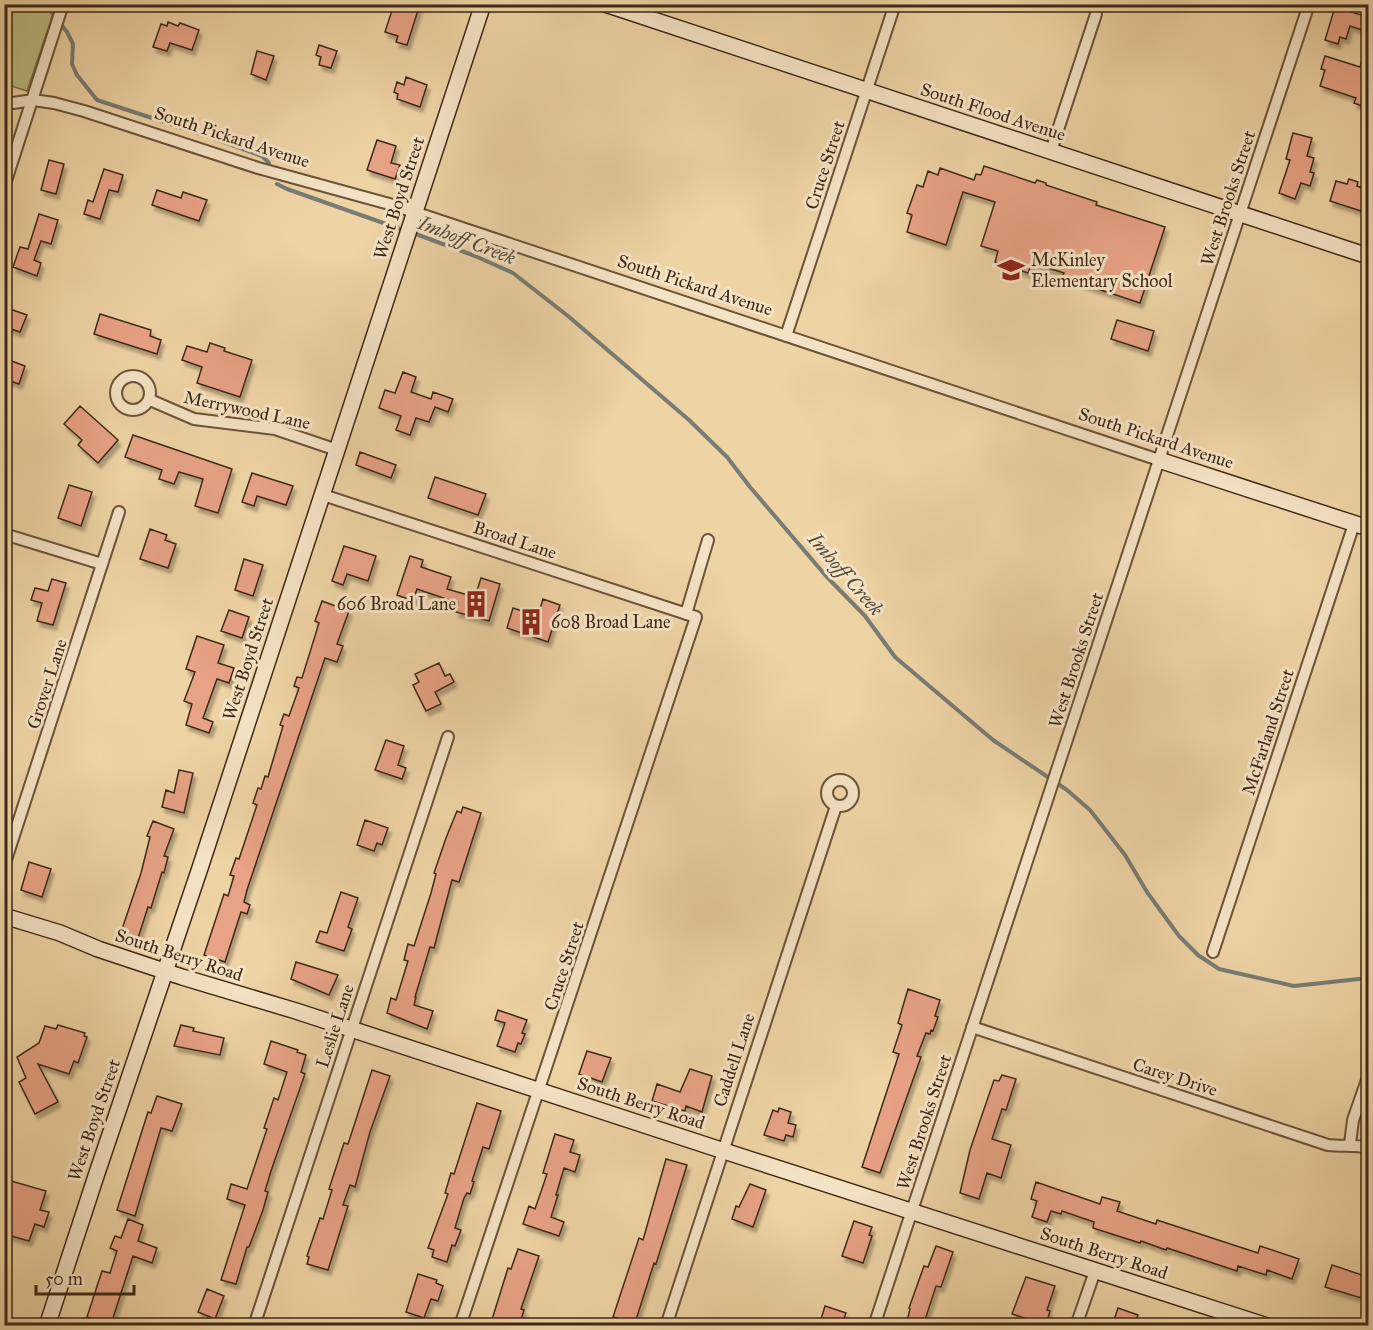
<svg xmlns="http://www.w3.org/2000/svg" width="1373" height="1330" font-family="'IM FELL Great Primer',serif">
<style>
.green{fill:#bcbb83;stroke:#7d724c;stroke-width:1.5}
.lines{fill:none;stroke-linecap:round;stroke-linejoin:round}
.stream{stroke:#787c74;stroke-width:4}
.building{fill:#e8a286;stroke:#3e2916;stroke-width:1.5;filter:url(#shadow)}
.street-casing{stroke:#6a543a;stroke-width:14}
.secondary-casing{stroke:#3e2916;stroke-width:18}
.street{stroke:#f4e2c4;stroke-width:10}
.secondary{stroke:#f4e2c4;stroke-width:15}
.labels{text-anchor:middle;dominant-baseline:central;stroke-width:6;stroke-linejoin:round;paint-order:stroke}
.street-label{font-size:18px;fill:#3e2916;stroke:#f4e2c4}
.poi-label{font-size:18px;fill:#3e2916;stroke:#f4e2c4;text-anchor:start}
.water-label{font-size:20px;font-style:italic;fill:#564c3d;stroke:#f4e2c4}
</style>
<defs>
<filter id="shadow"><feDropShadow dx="3" dy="5" stdDeviation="1.5" flood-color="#0004"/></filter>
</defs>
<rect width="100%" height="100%" fill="#eed3a4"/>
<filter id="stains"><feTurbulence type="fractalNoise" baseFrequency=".00333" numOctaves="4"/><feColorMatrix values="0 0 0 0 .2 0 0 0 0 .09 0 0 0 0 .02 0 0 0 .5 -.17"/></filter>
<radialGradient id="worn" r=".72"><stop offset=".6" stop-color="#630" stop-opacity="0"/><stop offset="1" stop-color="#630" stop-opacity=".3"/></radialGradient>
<path class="green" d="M5,4L56,5L27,91L5,84Z"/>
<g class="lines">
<path class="stream" d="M41,4L50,10L67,32L73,44L72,64L77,75L97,100L213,138L262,156L269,163
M277,184L287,189L406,231
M413,233L475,256L513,273L568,316L689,420L727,457L750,487L826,576L865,616L895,657L993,740L1067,790L1090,810L1125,855L1147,892L1179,936L1198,955L1219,969L1294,986L1368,978"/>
</g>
<path class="building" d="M394,4H411L419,7L407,45L396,42L398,36L385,32Z
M1335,7L1368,17V32L1350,26L1346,39L1340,37L1338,44L1325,40Z
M168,22L178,26L180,23L199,30L192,50L170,43L167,51L153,47L161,24L167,26Z
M319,45L337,51L331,68L319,65L321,57L316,55Z
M1366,47L1368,48V108L1354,103L1356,98L1320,86L1325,70L1321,69L1325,56L1360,67Z
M257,51L274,56L266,80L251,74Z
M406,77L427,85L420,107L397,99L398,94L394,92L397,82L404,85Z
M1293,133L1312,138L1307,156L1314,158L1310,172L1314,173L1310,186L1301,183L1295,199L1279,193L1290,160L1286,159Z
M377,140L396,146L391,163L400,165L395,179L367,170Z
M49,160L64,164L56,194L41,190Z
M984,166L1035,183L1037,180L1046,183V185L1097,202L1096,205L1165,227L1140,303L1062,277L1064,273L1032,263L1028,273L995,262L998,251L981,246L995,202L963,192L946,245L907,232L912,215L907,213L917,185L923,187L928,171L938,175L940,168L974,180L976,174L981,175Z
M104,169L123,175L118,192L109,190L100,219L84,214L88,200L93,202Z
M1349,179L1358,182L1357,186L1368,190L1364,212L1330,201L1336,181L1347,184Z
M157,190L181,198L183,192L207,200L199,221L152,205Z
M39,214L58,220L51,244L41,241L34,260L41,263L37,276L13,267L20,247L28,249Z
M10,309L27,315L20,332L5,327Z
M100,314L151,330L150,336L161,340L157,354L94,334Z
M1117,320L1154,331L1148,351L1111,339Z
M210,343L225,348L224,351L252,360L240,397L197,383L202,367L182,360L187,346L207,352Z
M6,359L25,366L19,384L4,379Z
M403,372L416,377L411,392L431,399L433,392L453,399L448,412L435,407L429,422L416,418L410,435L396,430L401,416L379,408L385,390L395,393Z
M80,406L118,440L98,463L78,445L82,440L64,424Z
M133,435L232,469L218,513L195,506L203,479L179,472L174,484L159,479L162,470L125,457Z
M360,452L396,465L391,478L356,465Z
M252,473L293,486L286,505L257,496L254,506L242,502Z
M435,477L486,494L478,515L428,498Z
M69,485L92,492L81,526L58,518Z
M150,529L167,535L165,540L176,544L168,568L140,559Z
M344,546L376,556L368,581L347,574L343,585L332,581Z
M410,556L423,560L421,567L451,577L447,589L475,597L481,578L500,584L489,621L456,612L458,603L417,589L413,601L397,595Z
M244,559L263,565L253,596L235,590Z
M52,579L66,583L53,625L37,621L42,603L31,600L35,588L48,591Z
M543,599L560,605L548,642L507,628L513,608L538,616Z
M322,601L349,611L337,644L343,646L337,662L325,658L247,890L244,902L250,905L247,914L241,912L225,962L204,955L224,894L228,896L234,876L230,875L236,858L239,859L257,805L253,803L258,788L261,789L265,776L268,777L283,726L280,725L284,714L289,716L299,688L294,686L297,677L302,678L319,623L315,621Z
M229,610L249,617L242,638L221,631Z
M197,636L224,645L218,663L234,668L229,683L217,679L203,718L213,722L209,733L186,725L192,704L184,701L195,672L186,669Z
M439,663L445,676L450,674L454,682L435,692L441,704L426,711L413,685L419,682L415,674Z
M386,740L404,746L398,765L406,768L402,779L375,770Z
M179,770L193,773L184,813L162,807L166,790L174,793Z
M463,807L481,813L459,882L452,880L434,948L430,947L415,997H416L414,1005L433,1011L427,1029L387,1013L391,998L396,1000L408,961L404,960L408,944L414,946L431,893L436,874L434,873L446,838L457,811L461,813Z
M365,820L388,828L382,845L377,843L374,851L357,845Z
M153,821L174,829L164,856L168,857L164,873L162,872L151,908L148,907L138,938L121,932L141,873L150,837L147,836Z
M29,862L51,869L42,897L21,890Z
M341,892L358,898L348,927L352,929L344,951L316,942L320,931L327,933Z
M296,962L338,975L329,995L291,979Z
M908,989L940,1000L935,1016L938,1017L933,1031L931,1030L930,1034L926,1033L917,1056L921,1057L880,1173L862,1167L899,1054L893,1052L902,1025L898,1023Z
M498,1010L527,1020L522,1033L525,1034L521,1044L518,1043L515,1052L497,1046L505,1023L495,1020Z
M58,1025L85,1033L84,1036L87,1037L78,1063L74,1061L69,1074L38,1064L58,1102L35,1114L19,1082L26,1078L17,1057L39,1043L45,1026L56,1029Z
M181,1025L194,1028L193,1031L224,1038L220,1055L174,1046Z
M271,1041L298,1050L297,1052L306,1055L301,1072L305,1074L271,1171L265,1191L268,1192L263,1210L249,1247H247L236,1284L221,1280L245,1205L227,1199L231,1184L247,1189L267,1129L264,1128L274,1098L278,1100L287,1072L264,1064Z
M587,1051L611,1058L602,1082L579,1074Z
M690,1069L712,1076L702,1112L686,1106L685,1111L652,1101L657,1084L680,1092Z
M372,1070L390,1076L370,1132L355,1187L350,1185L343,1205L348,1206L328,1270L307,1264L309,1257L307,1256L320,1218L323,1219L332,1190L329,1189L344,1143L348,1144Z
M1002,1075L1016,1079L1006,1110L1002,1109L992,1139L1011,1145L1001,1178L987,1173L979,1199L960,1193L970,1150L994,1080L999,1081Z
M157,1096L182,1104L172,1131L161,1128L135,1216L117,1210L148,1112L151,1113Z
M477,1103L501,1111L489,1149L483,1147L472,1181L474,1182L470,1194L467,1193L464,1198L455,1228L461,1230L455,1246L452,1245L447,1262L432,1257L434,1250L428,1248L448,1194L445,1193L451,1173L454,1174Z
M779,1108L791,1112L788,1123L796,1125L793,1137L786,1135L784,1141L764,1135L773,1110L778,1112Z
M555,1134L574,1140L570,1152L580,1155L575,1172L564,1168L556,1195H558L551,1217L564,1222L559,1236L523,1224L529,1206L535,1209L547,1174L543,1173Z
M666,1159L687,1165L656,1264L654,1263L635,1323L613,1317L639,1238L643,1240Z
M4,1179L46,1191L40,1210L49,1212L44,1227L35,1224L29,1241L4,1234Z
M1036,1182L1100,1204L1102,1197L1120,1202L1117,1211L1156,1224L1157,1220L1258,1253L1260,1246L1299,1259L1292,1279L1267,1270L1266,1275L1238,1266L1237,1271L1167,1248L1166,1250L1141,1241L1140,1243L1093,1228L1094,1222L1062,1211L1061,1214L1051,1211L1047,1222L1032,1217L1037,1201L1031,1199Z
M750,1184L766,1190L753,1227L732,1219L736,1206L739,1207Z
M128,1219L143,1225L138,1241L157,1248L152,1263L133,1256L111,1324L87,1317L102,1271L110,1273L117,1251L110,1248L115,1236L121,1238Z
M854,1221L872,1227L869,1235L872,1236L863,1263L842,1256Z
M936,1246L953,1252L941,1287L936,1286L923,1326H921L907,1321L910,1309L909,1308L924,1266L928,1267Z
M518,1249L539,1256L521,1309L524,1310L519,1326H490L508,1268L511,1269Z
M1332,1265L1368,1277V1300L1325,1287Z
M418,1274L437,1280L436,1283L443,1286L438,1301L431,1299L424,1318L406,1312Z
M1026,1277L1055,1286L1047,1310L1050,1311L1046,1325L1012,1314Z
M207,1289L224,1296L215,1319L198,1312Z
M825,1306L846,1313L841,1326H819Z
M1118,1308L1138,1315L1134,1326H1112Z"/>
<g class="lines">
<defs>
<path id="street" d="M4,101L13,103L33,100L54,103L84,111L258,168L393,205L1159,460
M1051,151L1096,14
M4,187L63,4
M786,336L895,4
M116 393a17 17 0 1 1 34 0a17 17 0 1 1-34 0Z
M150,400L194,419L275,429L337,450
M323,495L696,617L460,1326
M4,534L102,564
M686,614L708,540
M827 793a13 13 0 1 1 26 0a13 13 0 1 1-26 0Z
M4,866L119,512
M1213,952L1354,524
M972,1027L1328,1145C1343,1147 1354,1144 1368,1148
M1350,1144L1353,1120L1368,1077
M254,1326L448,737
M666,1326L836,806
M874,1326L1309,4
M1076,1326L1095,1271"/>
<path id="secondary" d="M605,4L1368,256
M1159,460L1368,528
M4,916L60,933L98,949L182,977L296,1011L724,1151L1267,1326
M47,1326L95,1179L200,868L483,4"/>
</defs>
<use href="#street" class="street-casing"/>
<use href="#secondary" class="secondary-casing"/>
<use href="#street" class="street"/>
<use href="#secondary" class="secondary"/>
</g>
<defs>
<symbol id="school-bare" viewBox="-9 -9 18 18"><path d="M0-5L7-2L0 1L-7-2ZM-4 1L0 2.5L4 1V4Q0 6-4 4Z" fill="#8f2418" stroke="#f4e2c4" stroke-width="2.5" paint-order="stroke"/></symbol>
<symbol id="building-bare" viewBox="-9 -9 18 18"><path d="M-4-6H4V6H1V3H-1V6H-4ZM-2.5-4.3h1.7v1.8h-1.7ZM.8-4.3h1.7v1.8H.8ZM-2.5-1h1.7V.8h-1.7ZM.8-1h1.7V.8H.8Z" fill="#8f2418" stroke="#f4e2c4" stroke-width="2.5" paint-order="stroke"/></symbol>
</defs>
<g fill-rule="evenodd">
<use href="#school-bare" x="992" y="251" width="38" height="38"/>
<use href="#building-bare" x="457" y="585" width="38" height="38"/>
<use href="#building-bare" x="512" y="603" width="38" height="38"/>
</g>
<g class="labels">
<g class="street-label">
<text transform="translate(993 112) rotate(18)">South Flood Avenue</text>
<text transform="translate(232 137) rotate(18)">South Pickard Avenue</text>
<text transform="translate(825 165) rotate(-72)">Cruce Street</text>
<text transform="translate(399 198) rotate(-72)">West Boyd Street</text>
<text transform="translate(1228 198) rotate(-72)">West Brooks Street</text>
<text transform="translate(695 285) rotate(18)">South Pickard Avenue</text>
<text transform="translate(247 410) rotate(12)">Merrywood Lane</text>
<text transform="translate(1156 438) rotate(18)">South Pickard Avenue</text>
<text transform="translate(515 540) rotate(18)">Broad Lane</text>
<text transform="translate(248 659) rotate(-72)">West Boyd Street</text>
<text transform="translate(1076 660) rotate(-72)">West Brooks Street</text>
<text transform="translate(47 684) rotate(-72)">Grover Lane</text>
<text transform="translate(1268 732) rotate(-72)">McFarland Street</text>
<text transform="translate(179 955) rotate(18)">South Berry Road</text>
<text transform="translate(564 966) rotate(-72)">Cruce Street</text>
<text transform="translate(335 1026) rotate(-72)">Leslie Lane</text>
<text transform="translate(734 1060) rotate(-72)">Caddell Lane</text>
<text transform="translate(1175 1077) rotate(18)">Carey Drive</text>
<text transform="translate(641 1103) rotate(18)">South Berry Road</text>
<text transform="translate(94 1120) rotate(-71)">West Boyd Street</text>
<text transform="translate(924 1122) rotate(-72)">West Brooks Street</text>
<text transform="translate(1104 1253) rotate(18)">South Berry Road</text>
</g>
<g class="poi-label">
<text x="1031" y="260">McKinley<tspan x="1031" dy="21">Elementary School</tspan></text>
<text x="456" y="604" text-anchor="end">606 Broad Lane</text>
<text x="551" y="622">608 Broad Lane</text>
</g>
<g class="water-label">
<text transform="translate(467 240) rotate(21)">Imhoff Creek</text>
<text transform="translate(846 574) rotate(49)">Imhoff Creek</text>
</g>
</g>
<rect width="1373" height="1330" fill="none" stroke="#eed3a4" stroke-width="24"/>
<rect x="6" y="6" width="1361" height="1318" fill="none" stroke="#3e2916" stroke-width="3"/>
<rect x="12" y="12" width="1349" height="1306" fill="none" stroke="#3e2916" stroke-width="1.5"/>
<path d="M36 1285v9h98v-9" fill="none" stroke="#3e2916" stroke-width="3"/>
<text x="45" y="1285" font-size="18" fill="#3e2916" stroke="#f4e2c4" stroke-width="4.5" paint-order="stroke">50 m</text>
<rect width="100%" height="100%" filter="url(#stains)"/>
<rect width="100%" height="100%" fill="url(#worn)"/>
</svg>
